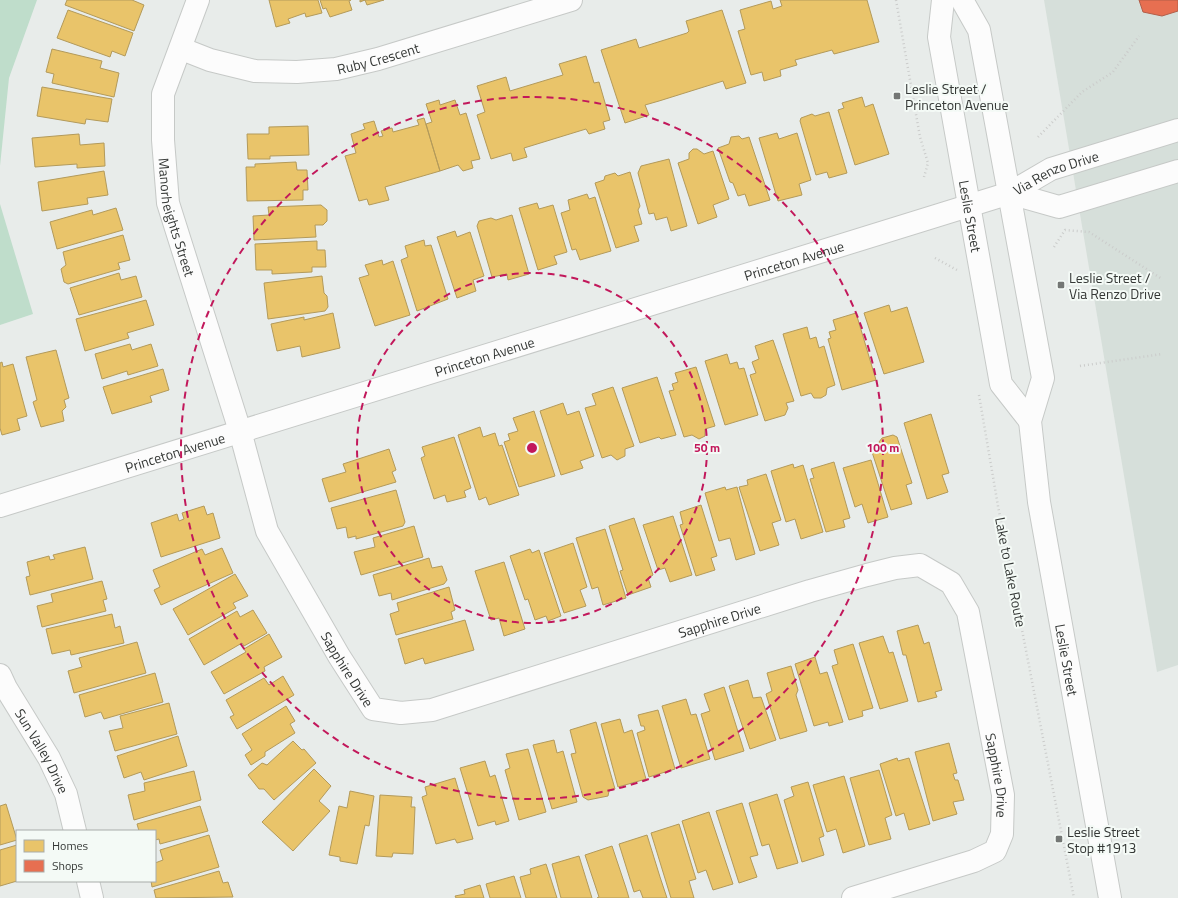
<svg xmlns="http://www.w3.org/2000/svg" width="1178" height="898" font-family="'Titillium Web',sans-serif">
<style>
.built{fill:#d6dfda}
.green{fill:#bfddcb}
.homes{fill:#e9c46a;stroke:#b39a5a}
.shops{fill:#e76f51;stroke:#b25e49}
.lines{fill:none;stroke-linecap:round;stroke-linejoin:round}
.street-casing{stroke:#c6c9c7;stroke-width:24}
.secondary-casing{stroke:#c6c9c7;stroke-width:24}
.path{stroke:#cbcccb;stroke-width:2.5;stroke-dasharray:1 3;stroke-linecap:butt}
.street{stroke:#fcfcfc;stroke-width:22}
.secondary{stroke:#fcfcfc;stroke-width:22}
.ring{fill:none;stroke:#c2185b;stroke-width:2;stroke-dasharray:7 5}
.poi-dot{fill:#747775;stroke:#f4faf6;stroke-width:1.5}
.labels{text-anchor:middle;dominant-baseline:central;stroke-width:4;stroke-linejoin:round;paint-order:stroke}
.street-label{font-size:14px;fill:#353836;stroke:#f4faf6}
.poi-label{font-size:14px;fill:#353836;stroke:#f4faf6;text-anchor:start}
.centre{fill:#c2185b;stroke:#f4faf6;stroke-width:2}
.ring-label{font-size:12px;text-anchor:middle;font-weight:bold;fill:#c2185b;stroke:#f4faf6;stroke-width:4;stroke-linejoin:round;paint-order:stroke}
</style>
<rect width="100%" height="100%" fill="#e8ecea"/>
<path class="built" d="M1044,0H1178V665L1157,672Z"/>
<path class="green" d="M0,0H37L9,78L0,166Z
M0,204L33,314L0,325Z"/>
<path class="homes" d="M67,0H132L144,5L134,31L65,5Z
M269,0H318L322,13L306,17L305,13L288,19L290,23L276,27Z
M320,0H351L349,1L352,10L330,17L326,8L323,9Z
M360,0H384L367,5L365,0L360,2Z
M780,0H867L879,42L834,54L832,50L795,60L797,65L780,70L781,76L764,81L762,72L751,75L738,31L745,29L740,10L771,1L773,9L782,6Z
M68,10L133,33L125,56L112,51L110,57L57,38Z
M722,10L746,83L726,89L723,81L659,101L645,105L649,115L625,123L601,50L636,39L639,48L687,33L689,31L686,21Z
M52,49L102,61L100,68L119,73L114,97L52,83L54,74L46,72Z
M586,56L594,83L599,82L610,120L603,122L605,129L589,134L586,129L524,148L527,157L513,161L511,153L491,159L477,115L485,112L477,86L506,77L510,91L563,75L559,64Z
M42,87L112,99L108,122L86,119L85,124L37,116Z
M862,97L865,107L873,104L889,154L855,165L838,110L844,108L842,103Z
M439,100L440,105L455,100L460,115L466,113L480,159L471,161L473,168L463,171L458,165L440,171L426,124L432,122L426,104Z
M829,112L847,173L829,178L827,172L816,175L800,121L801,118L812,114L815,116Z
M424,118L440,171L385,187L389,200L369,205L367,199L359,201L345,156L356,153L351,134L365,129L363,124L374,121L379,137L383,136L381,131L392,128L393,132L419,125L417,120Z
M308,126L309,155L270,156V159H248L247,134H269V127Z
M777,133L779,139L797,133L811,180L799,184L802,195L778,201L759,138Z
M79,134L80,145L104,143L105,166L77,168V164L35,167L32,138Z
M739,136L742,139L749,137L770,200L749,206L745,194L738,196L733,183L730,182L718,148L729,144L731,137Z
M693,149H697L704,154L713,151L729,199L713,205L717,217L698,224L678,163L689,159V153Z
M669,159L687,226L671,231L667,217L656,220L654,213L649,214L638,173L641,166Z
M296,162L297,170H307L308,190H303V200L247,201L246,167H255V164Z
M104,171L108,195L87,198L88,204L42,211L38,182Z
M630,172L640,206L638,210L642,224L634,226L639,241L616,248L595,183L604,180L605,176L615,173L618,176Z
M587,194L589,199L595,197L611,251L580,260L576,249L572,250L561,213L570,210L568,200Z
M537,203L539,209L553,205L567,252L554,256L557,264L538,270L519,208Z
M321,205L327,210V221L323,225H315L316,237L254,240L253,216L269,215L268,207Z
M116,208L123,230L57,249L50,222L92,210L93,215Z
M512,215L529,274L508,280L507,274L492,277L477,226L479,221L491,218L496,220Z
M455,231L457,237L470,232L484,276L473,280L476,291L457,298L437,237Z
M123,235L130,260L118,263L120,269L68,284L64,282L61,269L66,265L63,252Z
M424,240L425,246L431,245L448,299L417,311L401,260L408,257L405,246Z
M317,241V250H325L326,267H312V272L272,274V270H256L255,244Z
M382,260L383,265L393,261L410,315L375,326L359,278L369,275L365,265Z
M119,273L121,280L136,276L142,297L79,315L70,288Z
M322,276L324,293L327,296L328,307L325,311L268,319L264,283Z
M146,300L154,325L127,333L129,338L85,351L76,319Z
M889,305L891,312L907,307L924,362L884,374L864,313Z
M333,313L340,348L302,357L300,346L277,351L271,324L304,317V320Z
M856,313L876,380L842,390L828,339L831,338L829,332L836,330L833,320Z
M807,327L810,339L816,337L819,348L824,346L835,385L827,388L826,395L821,398H814L811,393L801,396L783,334Z
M773,340L794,401L786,403L788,408L785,415L765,421L750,375L756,373L752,362L759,359L755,346Z
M130,344L132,350L151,344L158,366L128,375L127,371L102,379L95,354Z
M56,350L69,398L64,400L66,407L62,411L64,421L41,427L33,402L37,400L26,357Z
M727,354L730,364L737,362L739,369L744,368L758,415L725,425L705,361Z
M2,362L3,367L13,364L27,416L17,419L20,430L2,435L0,428V363Z
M696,367L715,426L705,429V436L699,439L692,435L684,437L669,391L674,390L672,384L678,382L675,373Z
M163,369L169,390L150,396L152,402L112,414L103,387Z
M657,377L676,435L661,439L659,437L640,443L622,388Z
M613,387L634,446L625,449V456L617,460L611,455L602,458L585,408L596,405L592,394Z
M563,403L567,415L579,411L594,456L580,461L583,468L561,475L540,411Z
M534,411L555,476L519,487L504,442L510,440L508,434L518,431L513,418Z
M931,414L949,473L942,475L948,492L927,499L904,423Z
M480,427L483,437L495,433L499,446L502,445L519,495L489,505L486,497L479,500L458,435Z
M893,435L897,437L912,483L906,485L912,504L891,510L871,449L880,446L879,442L882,438Z
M454,437L471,488L464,491L466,497L447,502L445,495L434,499L421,458L425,456L422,447Z
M389,449L396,470L392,472L396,482L329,502L322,479L346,472L343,464Z
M871,460L888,517L868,523L862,504L855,507L843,468Z
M834,462L850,518L843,520L845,527L826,532L810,479L814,478L811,469Z
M793,464L794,468L803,465L823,532L801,539L795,519L786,522L771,471Z
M766,474L781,520L772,523L779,545L760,551L739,487L748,485L747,480Z
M725,487L726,490L737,487L755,554L736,560L730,538L719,541L705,493Z
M396,490L405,522L403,526L356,539V536L348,538L346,527L337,529L331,508Z
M701,505L717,556L711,558L715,570L696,576L680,525L683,524L680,512Z
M204,506L207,515L213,513L220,538L161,557L151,523L177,514L179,521L184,519L182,513Z
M673,516L692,575L670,582L665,568L658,570L643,525Z
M634,518L653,575L648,578L651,587L628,595L620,571L623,570L609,526Z
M414,526L423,557L361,575L354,552L375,547L373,538Z
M605,529L626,598L603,605L598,587L592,589L576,538Z
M573,543L587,587L580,590L586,606L564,613L544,553Z
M85,547L93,579L30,595L26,577L30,576L27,562L49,556L50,560L55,559L53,555Z
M222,548L233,573L161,605L154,590L160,587L153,570L202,549L205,555Z
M530,549L532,553L539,550L561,616L548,621L546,616L535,620L528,599L525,600L510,556Z
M429,558L432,568L442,566L447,580L444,584L392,600L391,593L379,596L373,575Z
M504,562L525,629L504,636L499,618L491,620L475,571Z
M235,574L248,596L233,603L236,608L188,635L173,609Z
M102,581L107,599L103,600L106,611L42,627L37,606L53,602L51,594Z
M449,587L455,610L451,612L453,619L396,635L390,614L399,611L397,603Z
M253,610L267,633L244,646L242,643L204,665L189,639L237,611L240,617Z
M112,614L115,628L120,626L124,643L71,655L70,650L52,654L46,629Z
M465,620L474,650L425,664L423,658L405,664L398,639Z
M918,625L924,644L929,642L942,690L935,692L937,697L918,702L906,655H903L897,631Z
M269,634L282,657L264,667L265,671L224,694L211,672L246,652L244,649Z
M883,636L889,653L893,652L908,701L880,709L859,643Z
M137,642L146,673L74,693L68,671L82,667L79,658Z
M853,644L873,708L862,711L863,716L849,720L832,666L838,664L834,650Z
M815,657L820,674L827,672L843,722L829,726L828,722L814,726L795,664Z
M791,666L798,690L796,695L807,731L780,739L766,694L772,691L767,673Z
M155,673L163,702L104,719L101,712L85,717L79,695Z
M283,676L294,695L237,729L230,717L234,715L226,700L264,678L269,685Z
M748,680L753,698L761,697L776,740L750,749L729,686Z
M724,687L744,751L715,760L701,714L710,711L704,694Z
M686,699L691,715L696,714L710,759L681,768L662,706Z
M169,703L177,734L115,751L109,731L123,728L120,716Z
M286,706L295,721L290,724L295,733L265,752V756L251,765L245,755L252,750L242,734Z
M658,710L675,769L649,777L637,733L645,730L644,726H641L638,715Z
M620,719L624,733L632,730L646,779L618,787L601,724Z
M596,722L615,789L609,791L608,796L588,800L583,797L571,754L576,753L570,730Z
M178,736L187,766L144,780L141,772L124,778L117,756Z
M554,740L557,753L563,751L577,802L552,809L533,745Z
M293,741L302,750L304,749L316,763L274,800L264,789H259L248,775L262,763L267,765Z
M949,743L957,773L953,774L955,780H958L964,800L953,802L957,814L933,821L915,752Z
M528,749L546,812L519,820L505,770L510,768L506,754Z
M897,758L898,761L909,758L930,824L909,830L904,813L896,816L880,764Z
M485,761L490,777L495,775L509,821L496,825L495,821L478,826L460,768Z
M314,769L331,786L319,801L330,811L293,851L262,822Z
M879,770L892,815L885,818L891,839L869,845L850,778Z
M194,771L201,800L134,820L128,795L145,791L144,783Z
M844,776L865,846L843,853L836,829L827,832L813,785Z
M455,778L473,839L457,843L455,839L436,844L422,797L427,795L425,787Z
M808,782L824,836L819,838L824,855L802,862L784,800L794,796L791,787Z
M350,791L374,796L369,826L365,825L357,864L340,861V857L329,855L339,806L347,808Z
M777,794L798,863L777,869L769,844L762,846L749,803Z
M380,795L412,797L411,807H415L413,854L393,853L392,857L376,856Z
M742,803L758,855L750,857L757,877L739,883L716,811Z
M6,804L17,840L0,845V806Z
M200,806L208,831L160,844L159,839L155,840V831H139L137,824Z
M709,812L733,884L713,890L706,870L698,873L682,821Z
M679,824L696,879L689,881L694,898H671L651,833Z
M209,835L219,867L152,887L151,881H155V863L163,860L160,850Z
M647,835L660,877L667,898H643L640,890L634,892L619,844Z
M17,845V881L0,886V850Z
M612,846L626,888L629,898H597L599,897L585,855Z
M579,856L592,898H561L552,864Z
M546,864L557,898H526L520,877L531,874L530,869Z
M219,871L223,883L228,882L233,897L156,898L154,890Z
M514,876L521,898H490L486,884Z
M480,885L484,898H456L455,896L465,894L464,890Z"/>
<path class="shops" d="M1139,0H1178V11L1162,16L1143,12Z"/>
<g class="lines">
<defs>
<g id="street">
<path id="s1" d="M198,0L163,94V140L168,203L240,431L267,531L339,656L373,709L401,713L432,710L810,591L867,575L895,568L920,565L951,583L968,612L1003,795L1002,834L995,851L974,861L853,898"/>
<path id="s2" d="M182,49L210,60L255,71L297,72L336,69L378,59L571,0"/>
<path id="s3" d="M0,675L6,688L49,758L66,794L75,831"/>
<path d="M88,881L92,898"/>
</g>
<g id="secondary">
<path id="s4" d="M943,0L939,37L1001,384L1030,421"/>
<path id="s5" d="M962,0L979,30L1043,378L1030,421L1039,502L1110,898"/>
<path d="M1010,193L1059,207L1178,171"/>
<path id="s6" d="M0,506L1010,193L1051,169L1178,130"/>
</g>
</defs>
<use href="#street" class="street-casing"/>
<use href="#secondary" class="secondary-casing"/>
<path class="path" d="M896,0L920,137L928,163L924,177
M1038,137L1082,92L1113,72L1139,36
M1054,247L1065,230L1089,232L1162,279
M935,258L957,270
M1080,366L1162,354
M979,395L998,506L1074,898"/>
<use href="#street" class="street"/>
<use href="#secondary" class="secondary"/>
</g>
<g class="ring">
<circle cx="532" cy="448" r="175"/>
<circle cx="532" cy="448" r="351"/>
</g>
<g class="poi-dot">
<rect x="893" y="92" width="8" height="8" rx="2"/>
<rect x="1057" y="281" width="8" height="8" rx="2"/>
<rect x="1055" y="835" width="8" height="8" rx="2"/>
</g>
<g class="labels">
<g class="street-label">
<text stroke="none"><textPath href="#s2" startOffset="201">Ruby Crescent</textPath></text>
<text stroke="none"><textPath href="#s6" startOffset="1108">Via Renzo Drive</textPath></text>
<text stroke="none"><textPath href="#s1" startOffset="225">Manorheights Street</textPath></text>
<text stroke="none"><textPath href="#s4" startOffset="219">Leslie Street</textPath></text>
<text stroke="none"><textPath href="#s6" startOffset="831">Princeton Avenue</textPath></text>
<text stroke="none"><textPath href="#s6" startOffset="507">Princeton Avenue</textPath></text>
<text stroke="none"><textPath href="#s6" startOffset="183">Princeton Avenue</textPath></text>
<text transform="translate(1011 572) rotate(79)">Lake to Lake Route</text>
<text stroke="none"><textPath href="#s1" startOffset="1120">Sapphire Drive</textPath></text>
<text stroke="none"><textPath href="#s5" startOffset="675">Leslie Street</textPath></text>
<text stroke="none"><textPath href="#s1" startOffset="712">Sapphire Drive</textPath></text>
<text stroke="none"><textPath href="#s3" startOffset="87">Sun Valley Drive</textPath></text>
<text stroke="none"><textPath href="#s1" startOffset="1564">Sapphire Drive</textPath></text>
</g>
<g class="poi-label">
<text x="905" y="88">Leslie Street /<tspan x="905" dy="16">Princeton Avenue</tspan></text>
<text x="1069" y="277">Leslie Street /<tspan x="1069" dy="16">Via Renzo Drive</tspan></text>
<text x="1067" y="831">Leslie Street<tspan x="1067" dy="16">Stop #1913</tspan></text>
</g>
</g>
<circle cx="532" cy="448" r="6" class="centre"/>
<g class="ring-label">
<text x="707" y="452">50 m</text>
<text x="883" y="452">100 m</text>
</g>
<rect x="16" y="830" width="140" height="52" fill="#f4faf6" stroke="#a8aca9"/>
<rect x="24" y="840" width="20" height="12" fill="#e9c46a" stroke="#a8aca9"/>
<text x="52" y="850" font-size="12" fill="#353836">Homes</text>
<rect x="24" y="860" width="20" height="12" fill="#e76f51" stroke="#a8aca9"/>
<text x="52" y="870" font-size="12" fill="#353836">Shops</text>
</svg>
